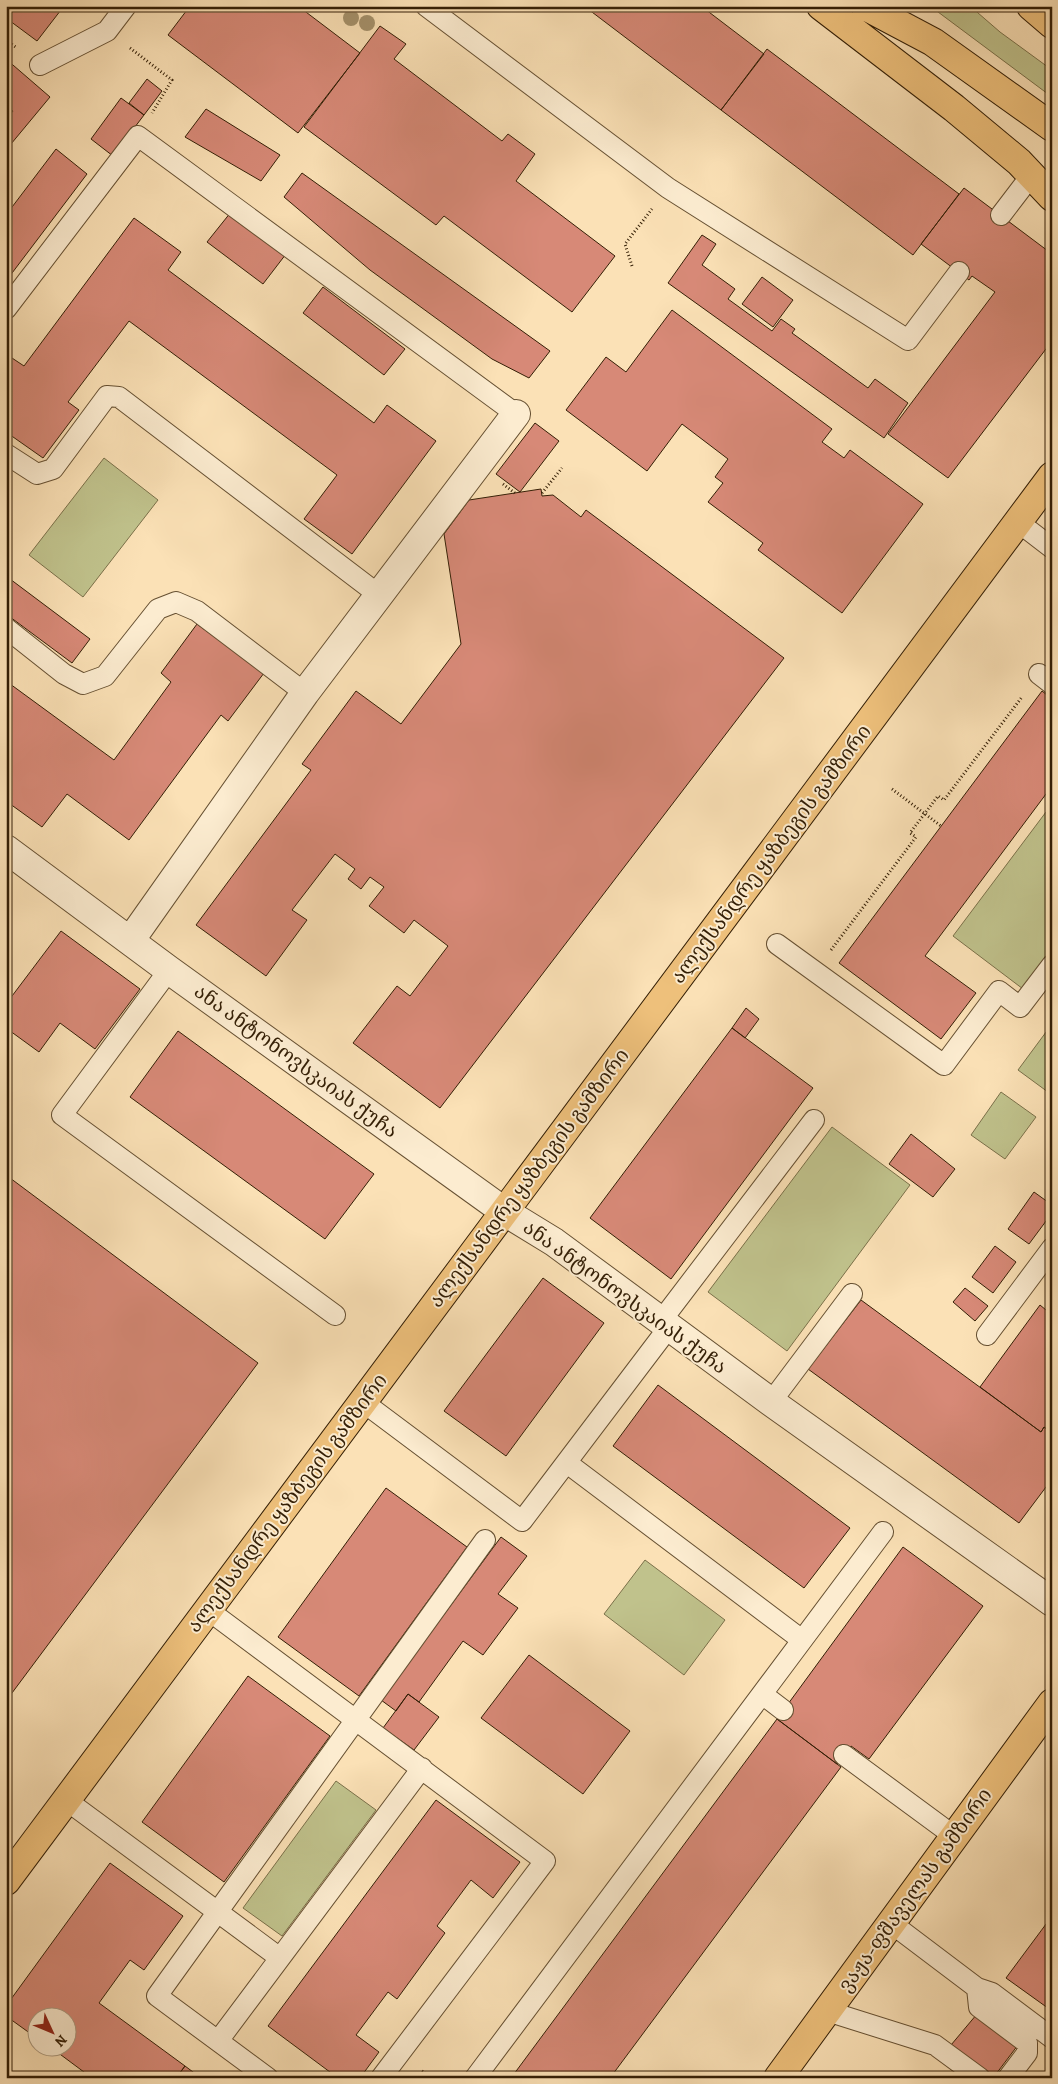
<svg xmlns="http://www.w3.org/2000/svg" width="1058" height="2084" font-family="Alegreya,'Noto Serif Georgian',serif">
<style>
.green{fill:#c0c28c;stroke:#7a7049}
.building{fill:#d78977;stroke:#341f06}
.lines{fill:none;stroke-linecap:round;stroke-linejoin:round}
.lane-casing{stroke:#665032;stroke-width:22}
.street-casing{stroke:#665032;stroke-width:30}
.primary-casing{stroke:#341f06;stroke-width:30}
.path{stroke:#341f06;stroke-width:3;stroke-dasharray:1 2.5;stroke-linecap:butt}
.lane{stroke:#fcecd0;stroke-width:20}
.street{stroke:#fcecd0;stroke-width:28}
.primary{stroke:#eec07b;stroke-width:28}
.tree{fill:#a5916b}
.labels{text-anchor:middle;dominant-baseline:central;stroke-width:4;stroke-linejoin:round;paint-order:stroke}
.street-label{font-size:20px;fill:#341f06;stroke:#fcecd0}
</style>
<rect width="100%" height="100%" fill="#fbe1b6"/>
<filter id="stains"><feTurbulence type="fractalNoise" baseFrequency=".004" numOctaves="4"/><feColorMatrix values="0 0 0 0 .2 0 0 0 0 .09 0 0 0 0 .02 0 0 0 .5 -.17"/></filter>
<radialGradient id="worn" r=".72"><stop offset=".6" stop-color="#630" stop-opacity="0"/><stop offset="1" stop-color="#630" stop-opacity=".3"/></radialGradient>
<path class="green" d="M930,6H970L1000,32L1052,70V97Z
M104,458L158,500L83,597L29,555Z
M1046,812L1052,817V959L1027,992L953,936Z
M1052,1024V1095L1018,1070Z
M1001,1092L1036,1117L1005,1159L971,1135Z
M832,1127L910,1185L787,1351L708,1292Z
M645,1560L725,1620L684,1675L604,1614Z
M336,1781L376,1810L282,1936L243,1908Z"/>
<path class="building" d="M6,6H64L37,41L6,18Z
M190,6H298L360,53L298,133L168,35Z
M584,6H701L764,54L721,110Z
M380,26L406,44L394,59L502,141L508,134L535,154L516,181L615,256L572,312L444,216L436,225L304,127Z
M767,49L959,194L913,255L721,110Z
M6,59L50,97L6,150V115L8,117L13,111L6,106Z
M147,79L162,91L144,115L129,103Z
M121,98L144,115L113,156L91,139Z
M206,109L280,155L261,181L185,137Z
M56,149L87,174L6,281V215Z
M302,173L550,351L529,378L492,359L370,270L284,197Z
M964,188L1052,254V341L948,478L888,434L995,292L972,276L969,280L921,244Z
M231,212L286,254L263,284L207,242Z
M134,218L181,252L168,270L374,423L387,405L436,441L352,554L304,519L337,475L129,321L68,402L79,410L43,458L6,432V365L12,358L24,366Z
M702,235L716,244L702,265L735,289L728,299L772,331L781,319L795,329L792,333L868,388L875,379L908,403L884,438L668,283Z
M762,277L793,300L773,327L742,304Z
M323,287L405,349L384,375L303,313Z
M672,310L832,429L822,442L844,458L850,450L923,504L842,613L758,550L763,543L708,502L723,483L715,477L728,459L682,424L647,471L566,410L606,357L626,372Z
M535,423L559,441L520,492L496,474Z
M541,489L542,496L553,495L581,517L586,510L784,658L440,1108L353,1043L397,986L410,996L448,946L414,920L404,933L369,906L384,887L370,877L361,889L348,879L355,869L335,854L292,910L307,920L266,976L196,925L311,770L302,764L356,691L401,724L461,644L444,534L469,500Z
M6,576L90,639L72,663L6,614Z
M197,624L264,673L228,721L221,715L129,840L67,794L42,827L6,801V681L114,760L171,682L161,673Z
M1042,691L1052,699V786L925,956L976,993L941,1039L839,963Z
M61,931L140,989L95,1049L60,1023L39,1052L6,1028V1004Z
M746,1008L759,1019L745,1038L732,1028Z
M732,1028L813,1088L671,1279L590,1218Z
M178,1031L374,1174L325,1239L130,1097Z
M911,1134L955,1169L933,1197L889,1164Z
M6,1175L258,1363L6,1701Z
M1034,1192L1052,1205V1213L1029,1244L1008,1229Z
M995,1246L1016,1262L993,1293L972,1277Z
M543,1278L604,1323L506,1456L444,1411Z
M965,1288L988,1306L975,1321L953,1302Z
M861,1300L1041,1432L1044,1427L1052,1433V1479L1019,1523L808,1369Z
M1040,1305L1052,1315V1433L1044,1427L1041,1432L980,1387Z
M658,1385L850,1528L804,1588L613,1446Z
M386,1488L467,1547L359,1696L278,1637Z
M501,1537L527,1556L498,1594L518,1608L483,1655L463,1641L419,1702L408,1694L396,1711L381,1700Z
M903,1547L983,1606L869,1759L851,1746L837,1764L777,1719Z
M529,1655L630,1731L583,1794L481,1718Z
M248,1676L330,1736L224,1882L142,1822Z
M408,1694L439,1717L414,1750L383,1728Z
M777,1719L841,1767L610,2078H511Z
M436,1800L520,1862L493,1898L471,1880L437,1926L445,1933L397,1999L388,1992L356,2035L379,2052L360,2078H338L268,2026Z
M110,1863L183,1916L144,1970L130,1960L99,2003L185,2066L176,2078H92L49,2046H68V2016H38V2039L6,2016V2006Z
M1052,1916V2011L1006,1978Z
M977,2014L1018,2045L993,2078L951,2045Z
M185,2066L201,2078H176Z"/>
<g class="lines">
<defs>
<path id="lane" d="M426,6L668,188L908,340L959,272
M40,65L107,31L126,6
M1001,215L1030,177L1027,171
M6,309L138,136L516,414
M6,454L37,474L53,469L107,396L119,397L379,595
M1018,522L1052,548
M6,628L64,674L83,684L105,676L158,609L176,602L197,611L305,693
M1039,674L1052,684
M777,944L944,1065L999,991L1020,1007L1052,965
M169,970L62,1115L335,1315
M661,1321L814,1120
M987,1335L1052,1248
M363,1402L522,1521L669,1327
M771,1402L852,1294
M567,1463L802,1640
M208,1610L545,1861L381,2078
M762,1694L783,1710
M844,1755L954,1836
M66,1800L280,1958
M891,1923L977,1988L992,1993L1052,2038
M977,1988L979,2007L1027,2043V2053L1008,2078
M827,2011L935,2045L980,2078
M218,2041L422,1768
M268,2078L157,1996L485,1540
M475,2078L883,1532"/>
<path id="street" d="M6,849L169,970L505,1212L554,1242L771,1402L1052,1602
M130,941L305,693L516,414"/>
<path id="primary" d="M821,6L954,108L1019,162L1052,197
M865,6L933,42L1052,127
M1031,6L1052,24
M6,1881L1052,476
M778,2078L1052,1703"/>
</defs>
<use href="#lane" class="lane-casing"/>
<use href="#street" class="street-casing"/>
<use href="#primary" class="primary-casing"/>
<path class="path" d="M6,40L17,48
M130,48L172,80L152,113
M632,266L625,244L652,209
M503,484L516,494
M542,493L562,468
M892,789L941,826
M831,950L916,837L910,833L938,796L944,800L1022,697
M422,2071L432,2078"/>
<use href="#lane" class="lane"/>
<use href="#street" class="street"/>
<use href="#primary" class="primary"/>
</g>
<g class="tree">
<circle cx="351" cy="18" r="8"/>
<circle cx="367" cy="23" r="8"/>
</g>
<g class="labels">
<g class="street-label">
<text transform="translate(771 854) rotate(-53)">ალექსანდრე ყაზბეგის გამზირი</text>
<text transform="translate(296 1061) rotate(36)">ანა ანტონოვსკაიას ქუჩა</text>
<text transform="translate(529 1178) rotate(-53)">ალექსანდრე ყაზბეგის გამზირი</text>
<text transform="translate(625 1297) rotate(36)">ანა ანტონოვსკაიას ქუჩა</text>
<text transform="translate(287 1503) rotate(-53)">ალექსანდრე ყაზბეგის გამზირი</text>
<text transform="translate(915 1890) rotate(-54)">ვაჟა-ფშაველას გამზირი</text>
</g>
</g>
<rect width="1058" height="2084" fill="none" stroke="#fbe1b6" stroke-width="25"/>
<rect x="8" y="8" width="1043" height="2069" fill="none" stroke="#341f06" stroke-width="2.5"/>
<rect x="12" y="12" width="1033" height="2059" fill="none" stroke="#341f06"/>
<g transform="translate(52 2032) rotate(134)"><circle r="24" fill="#fcecd0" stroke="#ac9a7f"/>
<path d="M0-4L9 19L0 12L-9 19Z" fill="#8f2418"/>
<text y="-8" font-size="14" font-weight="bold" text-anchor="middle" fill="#341f06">N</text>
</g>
<rect width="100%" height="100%" filter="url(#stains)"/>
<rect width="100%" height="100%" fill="url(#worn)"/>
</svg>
